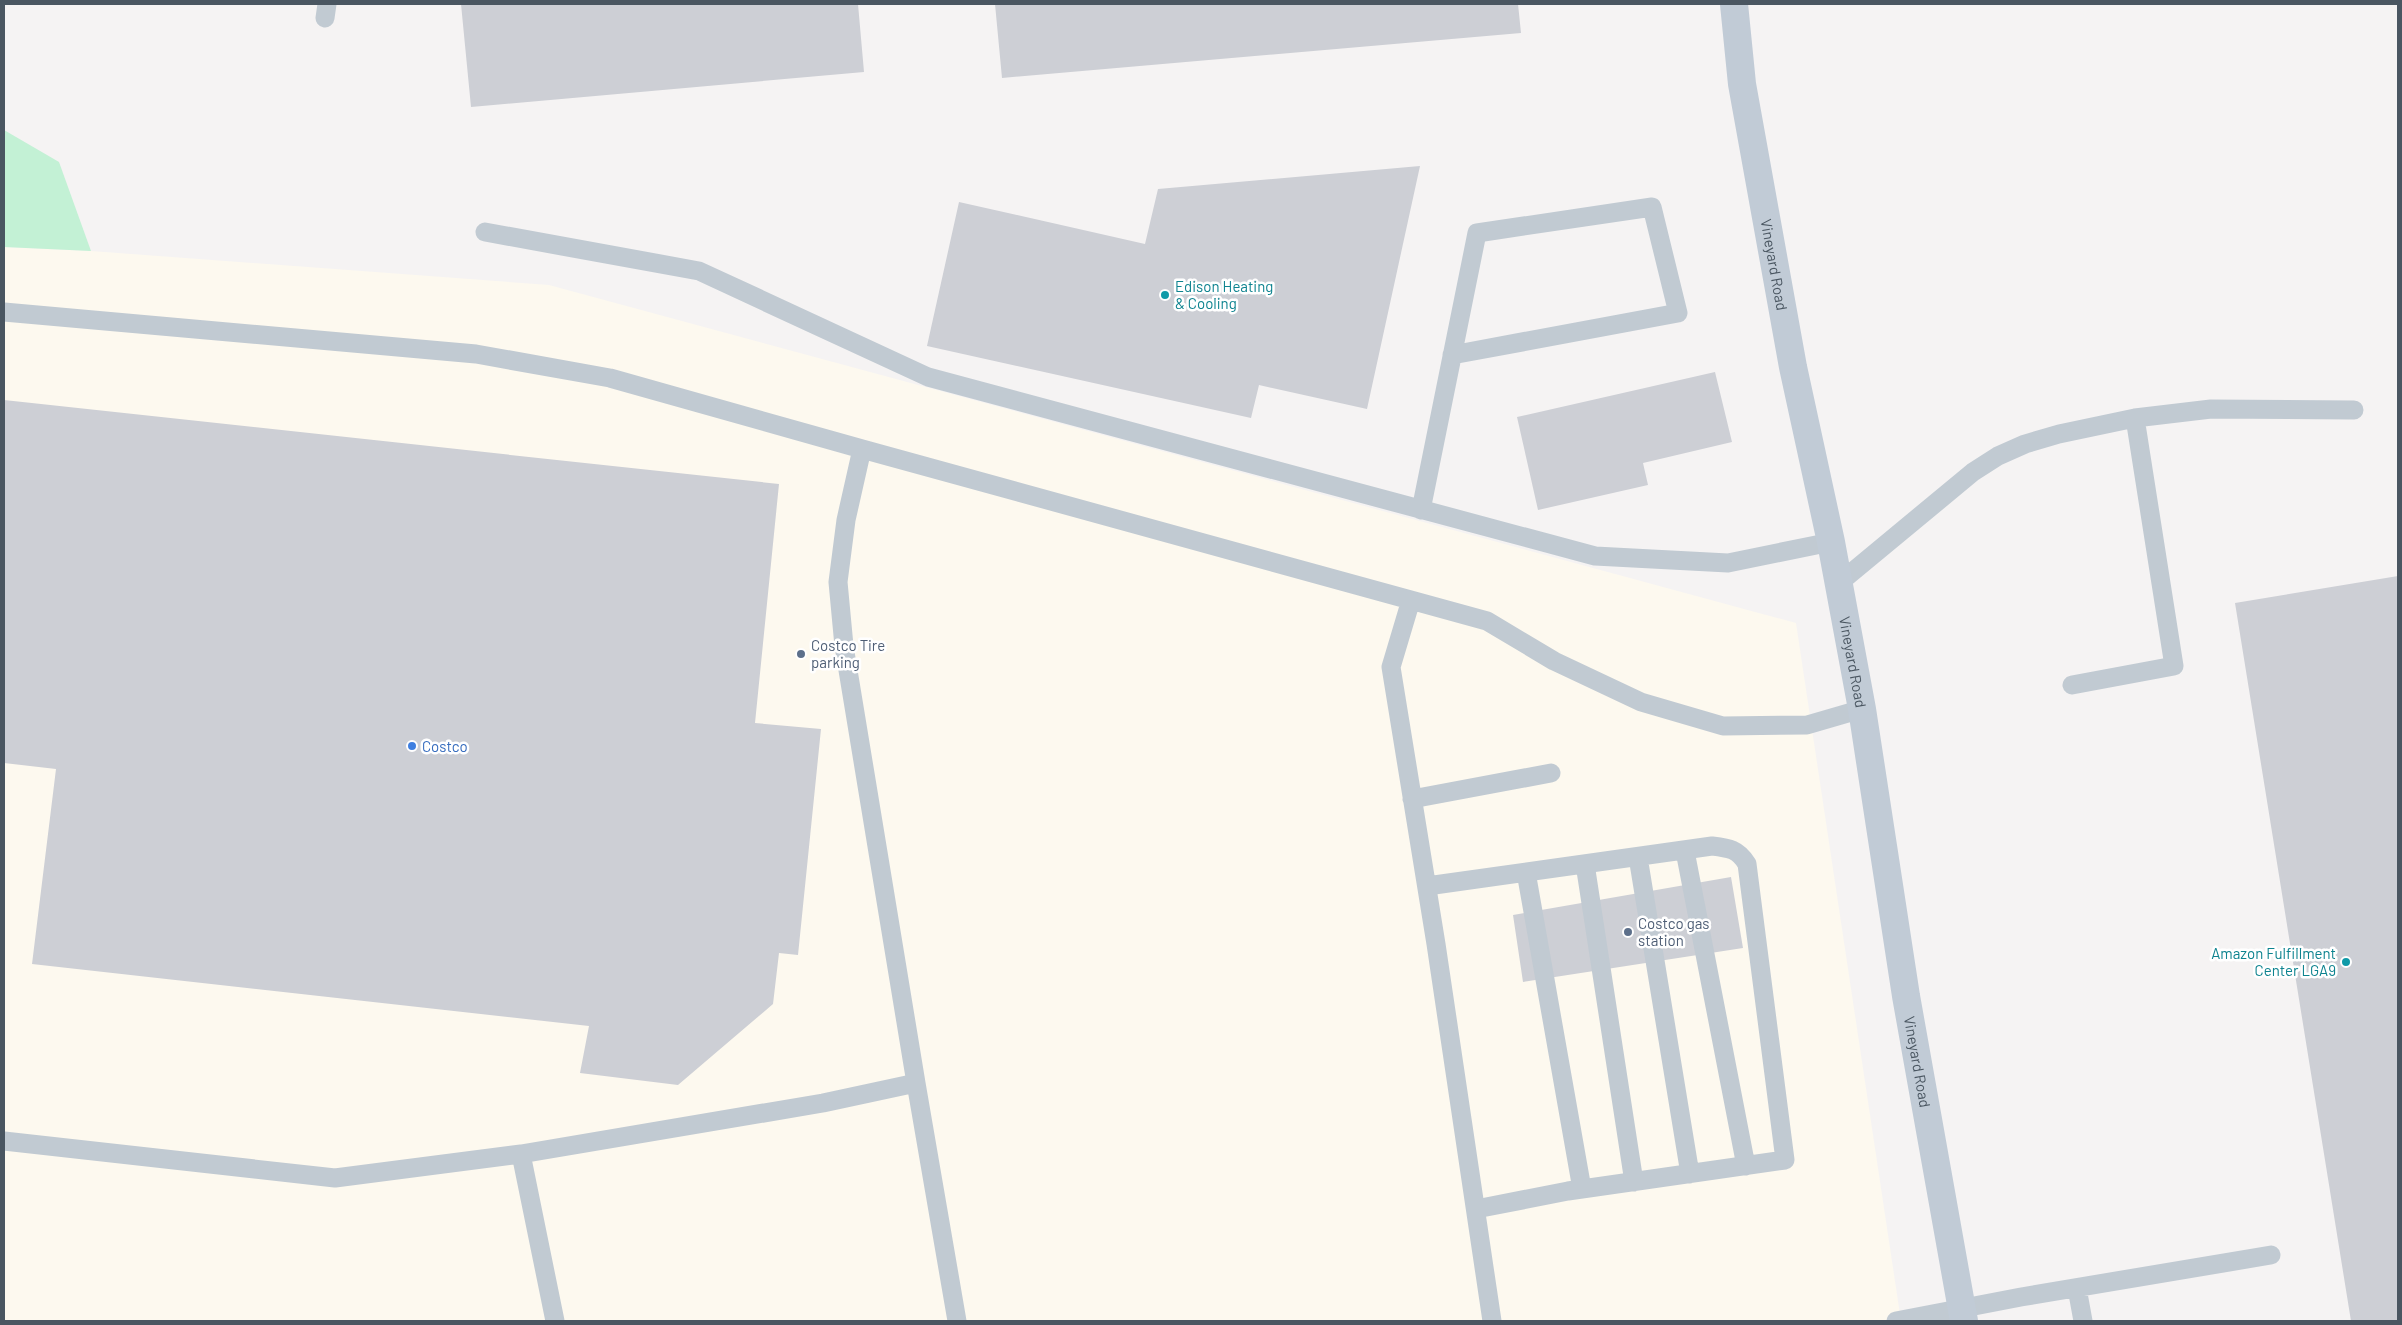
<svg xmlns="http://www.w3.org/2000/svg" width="2402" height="1325" font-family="Barlow,sans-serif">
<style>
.commercial{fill:#fdf9ef}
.green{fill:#c3f1d5}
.building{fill:#cdcfd5}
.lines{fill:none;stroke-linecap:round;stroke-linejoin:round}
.lane{stroke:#c1cad2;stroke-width:19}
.secondary{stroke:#c1cbd6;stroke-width:28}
.culture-dot{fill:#0f9aa8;stroke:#fff;stroke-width:2}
.service-dot{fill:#5c6f8a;stroke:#fff;stroke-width:2}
.shop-dot{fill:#3f7fe0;stroke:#fff;stroke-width:2}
.labels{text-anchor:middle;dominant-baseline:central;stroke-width:5;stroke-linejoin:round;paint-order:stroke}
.street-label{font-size:15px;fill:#4a5661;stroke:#fff}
.culture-label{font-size:15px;fill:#0d838f;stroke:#fff;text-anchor:start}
.service-label{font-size:15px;fill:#4e5e75;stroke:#fff;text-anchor:start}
.shop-label{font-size:15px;fill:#366cbe;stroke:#fff;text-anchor:start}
</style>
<rect width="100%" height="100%" fill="#f5f3f3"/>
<path class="commercial" d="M4,247L91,251L549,285L1796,623L1901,1321H4Z"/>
<path class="green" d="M4,130L59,162L91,251L4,247Z"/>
<path class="building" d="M461,4H858L864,72L471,107Z
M995,4H1518L1521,33L1002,78Z
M1420,166L1367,409L1259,385L1251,418L927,346L959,202L1145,244L1158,189Z
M1715,372L1732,442L1643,463L1648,485L1538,510L1517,417Z
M4,400L779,484L755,723L821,729L798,955L779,953L773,1004L678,1085L580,1073L589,1026L32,964L56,769L4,763Z
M2398,576V1321H2351L2235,603Z
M1731,877L1743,948L1523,982L1513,915Z"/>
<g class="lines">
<path class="lane" d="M325,18L327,4
M485,232L699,271L928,377L1595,556L1728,563L1831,542
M4,312L476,354L610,378L862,449
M1421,510L1477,233L1652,207L1678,313L1452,355
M1839,583L1973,472L1998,456L2025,444L2059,434L2135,418L2211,409L2354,410
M1411,600L1391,667L1436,944L1492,1321
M2072,685L2174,666L2135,418
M1412,799L1551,773
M1685,851L1746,1166
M1638,857L1690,1174
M1585,864L1634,1182
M1526,872L1582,1189
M1427,886L1712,846C1729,848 1738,849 1747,864L1785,1160L1568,1191L1476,1209
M916,1083L844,646L838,582L846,520L862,449L1487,621L1554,661L1641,702L1723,726L1807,725L1862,709
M4,1141L335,1178L521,1154
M2077,1288L2083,1321
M555,1321L521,1154L823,1103L916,1083L957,1321
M1896,1321L2021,1297L2271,1255"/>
<path class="secondary" id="s1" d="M1734,4L1742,84L1793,367L1831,542L1862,709L1906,996L1964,1321"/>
</g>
<g class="culture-dot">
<circle cx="1165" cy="295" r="5"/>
<circle cx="2346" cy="962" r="5"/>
</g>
<g class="service-dot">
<circle cx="801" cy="654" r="5"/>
<circle cx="1628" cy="932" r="5"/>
</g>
<circle class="shop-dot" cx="412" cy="746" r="5"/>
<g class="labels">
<g class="street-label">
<text stroke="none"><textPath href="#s1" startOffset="264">Vineyard Road</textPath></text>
<text stroke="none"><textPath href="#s1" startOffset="669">Vineyard Road</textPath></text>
<text stroke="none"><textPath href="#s1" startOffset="1074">Vineyard Road</textPath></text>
</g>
<g class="culture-label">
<text x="1175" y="286">Edison Heating<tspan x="1175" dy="17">&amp; Cooling</tspan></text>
<text x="2336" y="953" text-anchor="end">Amazon Fulfillment<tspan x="2336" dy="17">Center LGA9</tspan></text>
</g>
<g class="service-label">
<text x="811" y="645">Costco Tire<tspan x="811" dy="17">parking</tspan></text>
<text x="1638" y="923">Costco gas<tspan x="1638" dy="17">station</tspan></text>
</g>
<g class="shop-label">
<text x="422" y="746">Costco</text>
</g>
</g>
<rect width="2402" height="1325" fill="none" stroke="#4a5661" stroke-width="10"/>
</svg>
